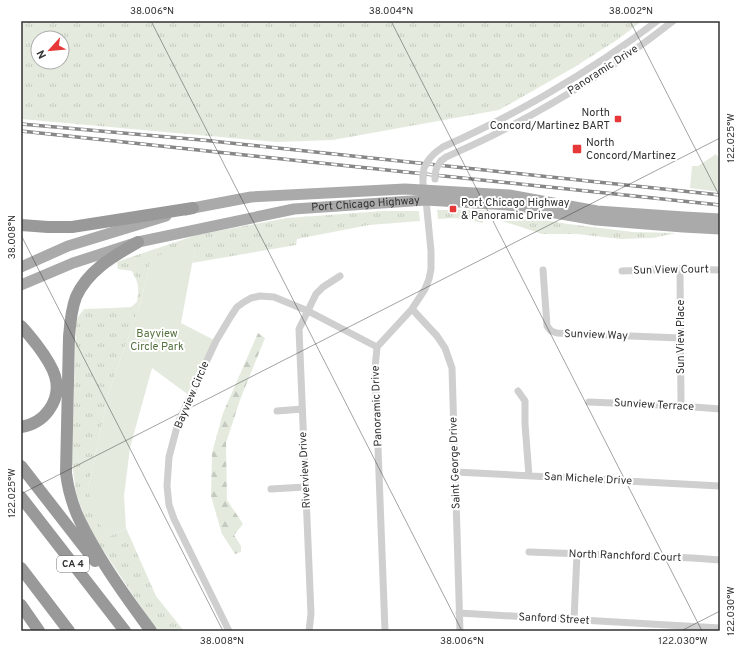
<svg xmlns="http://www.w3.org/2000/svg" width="741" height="652" font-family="Overpass,sans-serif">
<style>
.grass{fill:url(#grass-tufts);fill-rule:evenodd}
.forest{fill:url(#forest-firs)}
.park{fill:#e4ebde}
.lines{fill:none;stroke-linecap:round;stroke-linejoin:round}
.minor{stroke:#cfcfcf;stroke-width:7}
.primary{stroke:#aaa;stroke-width:11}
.motorway{stroke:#999;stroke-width:12}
.rail-casing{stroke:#878787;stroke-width:3.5}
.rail{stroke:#fff;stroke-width:2;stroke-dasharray:6;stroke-linecap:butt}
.minor-bridge{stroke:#cfcfcf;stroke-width:7}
.ticks{fill:none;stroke:#323232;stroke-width:1;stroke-opacity:0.45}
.poi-dot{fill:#e63739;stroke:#fff;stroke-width:1.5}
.labels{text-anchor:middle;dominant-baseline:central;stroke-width:4;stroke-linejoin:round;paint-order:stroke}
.shield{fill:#fff;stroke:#707070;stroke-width:1}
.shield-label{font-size:10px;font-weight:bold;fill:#323232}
.street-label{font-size:11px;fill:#323232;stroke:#fff}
.poi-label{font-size:11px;fill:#323232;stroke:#fff;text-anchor:start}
.park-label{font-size:11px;fill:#526f3e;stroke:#fff}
.neatline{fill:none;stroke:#323232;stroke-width:1.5}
.ticks-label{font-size:10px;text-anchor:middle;fill:#323232}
</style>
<defs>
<pattern id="grass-tufts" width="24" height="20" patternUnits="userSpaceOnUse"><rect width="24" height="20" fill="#e4ebde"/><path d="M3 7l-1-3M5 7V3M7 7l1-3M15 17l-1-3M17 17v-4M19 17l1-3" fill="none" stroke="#c4cabf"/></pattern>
<pattern id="forest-firs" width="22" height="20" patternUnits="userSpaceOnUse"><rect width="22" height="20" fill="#e4ebde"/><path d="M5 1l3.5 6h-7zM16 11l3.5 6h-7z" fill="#c4cabf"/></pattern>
</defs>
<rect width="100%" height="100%" fill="#fff"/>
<path class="grass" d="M21,21H642L617,40L573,68L499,110L333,140L276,142L21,119ZM38,38H62V62H38Z
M437,210H486L568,224L633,232L676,233L653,238L620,239L577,234H542L484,215L483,223L456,218L438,219Z
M383,211H419L420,221L369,225L297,239L296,245L192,263L195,248L151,259L140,305L109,391L88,489L108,537L126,528L156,596L184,631H158L149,619L97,541L88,526L76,493L72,462L76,323L78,317L84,309L112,308L131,307L137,302C139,287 139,284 132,271L118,269L117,262L125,259L197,235L287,218Z"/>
<path class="forest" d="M258,333L265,338L240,400L226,443L227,500L243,524L234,535L241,546V552L235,554L222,534L211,496L212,453L223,413Z"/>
<path class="park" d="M716,154L720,160V192L690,188L692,166H698Z
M195,248L181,323L216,341L190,396L152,368L130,448L124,496L126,528L108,537L93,513L88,489L109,391L140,305L151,258L174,250Z"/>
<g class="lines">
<path class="minor" d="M428,161C432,154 437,151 443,147C478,131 513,114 547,94C585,72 622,48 657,21
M441,161L446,157C466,148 487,139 507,128C565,98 621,62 673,21
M680,269L681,406
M543,270L547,326L551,331L557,333L680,338
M622,271L680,269L720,270
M412,309L437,336L445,348L452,368L460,631
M518,391L525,401V424L529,476
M589,402L681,406L720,409
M277,411L302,409
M456,472L720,486
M271,489L305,487
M529,552L693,558L720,560
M459,613L720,628
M574,620L577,554
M229,631L174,519L169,505L167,486L169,457L178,423L216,341L231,316L237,307L244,302L251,298L260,296L274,297L308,311L377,347
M309,631L311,614L299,329L316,294L323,287L340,276
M385,631L375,369L377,347L412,309L425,289L429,279L431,269V251L426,200L423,190V177"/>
<g class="primary">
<path d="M186,210L193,208L251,197L405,189L509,195L597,211L684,217L720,219"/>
<path d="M21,267L68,246L166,216"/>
<path id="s1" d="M21,285L73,263L138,242L294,209L426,200L508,205L596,220L683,227L720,229"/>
</g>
<path class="motorway" d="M21,225L48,227H72L193,208
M138,242C114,256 88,270 76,297C71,310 70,324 69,337L66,473C70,505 81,525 97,552C113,580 132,605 151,631
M21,326C27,332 32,339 37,345C52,365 66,386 49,410C42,420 33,425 21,427
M21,466L95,561
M21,497L125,631
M21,568L69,631
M21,605L39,631"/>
<defs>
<path id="rail" d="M21,124L202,140L720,195
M21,131L254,156L720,205"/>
</defs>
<use href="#rail" class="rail-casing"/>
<use href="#rail" class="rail"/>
<path class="minor-bridge" d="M423,177L424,168L428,161
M435,179C435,171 436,167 441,161"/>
</g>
<path class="ticks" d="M151,21L462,631M391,21L702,631M630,21L720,197M21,235L223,631M21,494L720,138M681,631L720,611"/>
<g class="poi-dot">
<rect x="614" y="115" width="8" height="8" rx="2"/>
<rect x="572" y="144" width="10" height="10" rx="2"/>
<rect x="449" y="205" width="8" height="8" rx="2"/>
</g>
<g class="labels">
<rect class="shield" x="57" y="556" width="32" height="16" rx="3"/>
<g class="shield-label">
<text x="73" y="564">CA 4</text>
</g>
<g class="street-label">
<text transform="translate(603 70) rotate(-33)">Panoramic Drive</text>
<text stroke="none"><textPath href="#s1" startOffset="356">Port Chicago Highway</textPath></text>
<text transform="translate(671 270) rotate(-1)">Sun View Court</text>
<text transform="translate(596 335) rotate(2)">Sunview Way</text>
<text transform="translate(681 337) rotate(-90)">Sun View Place</text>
<text transform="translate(192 395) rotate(-67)">Bayview Circle</text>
<text transform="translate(654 405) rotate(3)">Sunview Terrace</text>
<text transform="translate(377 406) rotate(-92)">Panoramic Drive</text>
<text transform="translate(455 463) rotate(-92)">Saint George Drive</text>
<text transform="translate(305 470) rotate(-93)">Riverview Drive</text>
<text transform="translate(588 479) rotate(3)">San Michele Drive</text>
<text transform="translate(625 556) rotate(2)">North Ranchford Court</text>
<text transform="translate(554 619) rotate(3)">Sanford Street</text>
</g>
<g class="poi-label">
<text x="610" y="113" text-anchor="end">North<tspan x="610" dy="13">Concord/Martinez BART</tspan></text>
<text x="586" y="143">North<tspan x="586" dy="13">Concord/Martinez</tspan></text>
<text x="461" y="203">Port Chicago Highway<tspan x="461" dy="13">&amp; Panoramic Drive</tspan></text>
</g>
<g class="park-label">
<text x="157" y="334">Bayview<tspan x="157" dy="13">Circle Park</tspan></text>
</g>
</g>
<rect width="741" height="652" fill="none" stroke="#ffffff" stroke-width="44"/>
<g transform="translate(50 50) rotate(243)"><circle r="19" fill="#ffffff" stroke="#adadad"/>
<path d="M0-3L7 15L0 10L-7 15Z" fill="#e63739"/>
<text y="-6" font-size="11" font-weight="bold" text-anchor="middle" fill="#323232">N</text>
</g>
<rect x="22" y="22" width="697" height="608" class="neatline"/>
<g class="ticks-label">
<text x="152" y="14">38.006°N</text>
<text x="391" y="14">38.004°N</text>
<text x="631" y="14">38.002°N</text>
<text transform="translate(730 138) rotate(-90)" y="4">122.025°W</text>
<text transform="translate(11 237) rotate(-90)" y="4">38.008°N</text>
<text transform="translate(11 493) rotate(-90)" y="4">122.025°W</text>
<text transform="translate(730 611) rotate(-90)" y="4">122.030°W</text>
<text x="222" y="644">38.008°N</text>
<text x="462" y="644">38.006°N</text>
<text x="683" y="644">122.030°W</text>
</g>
</svg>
